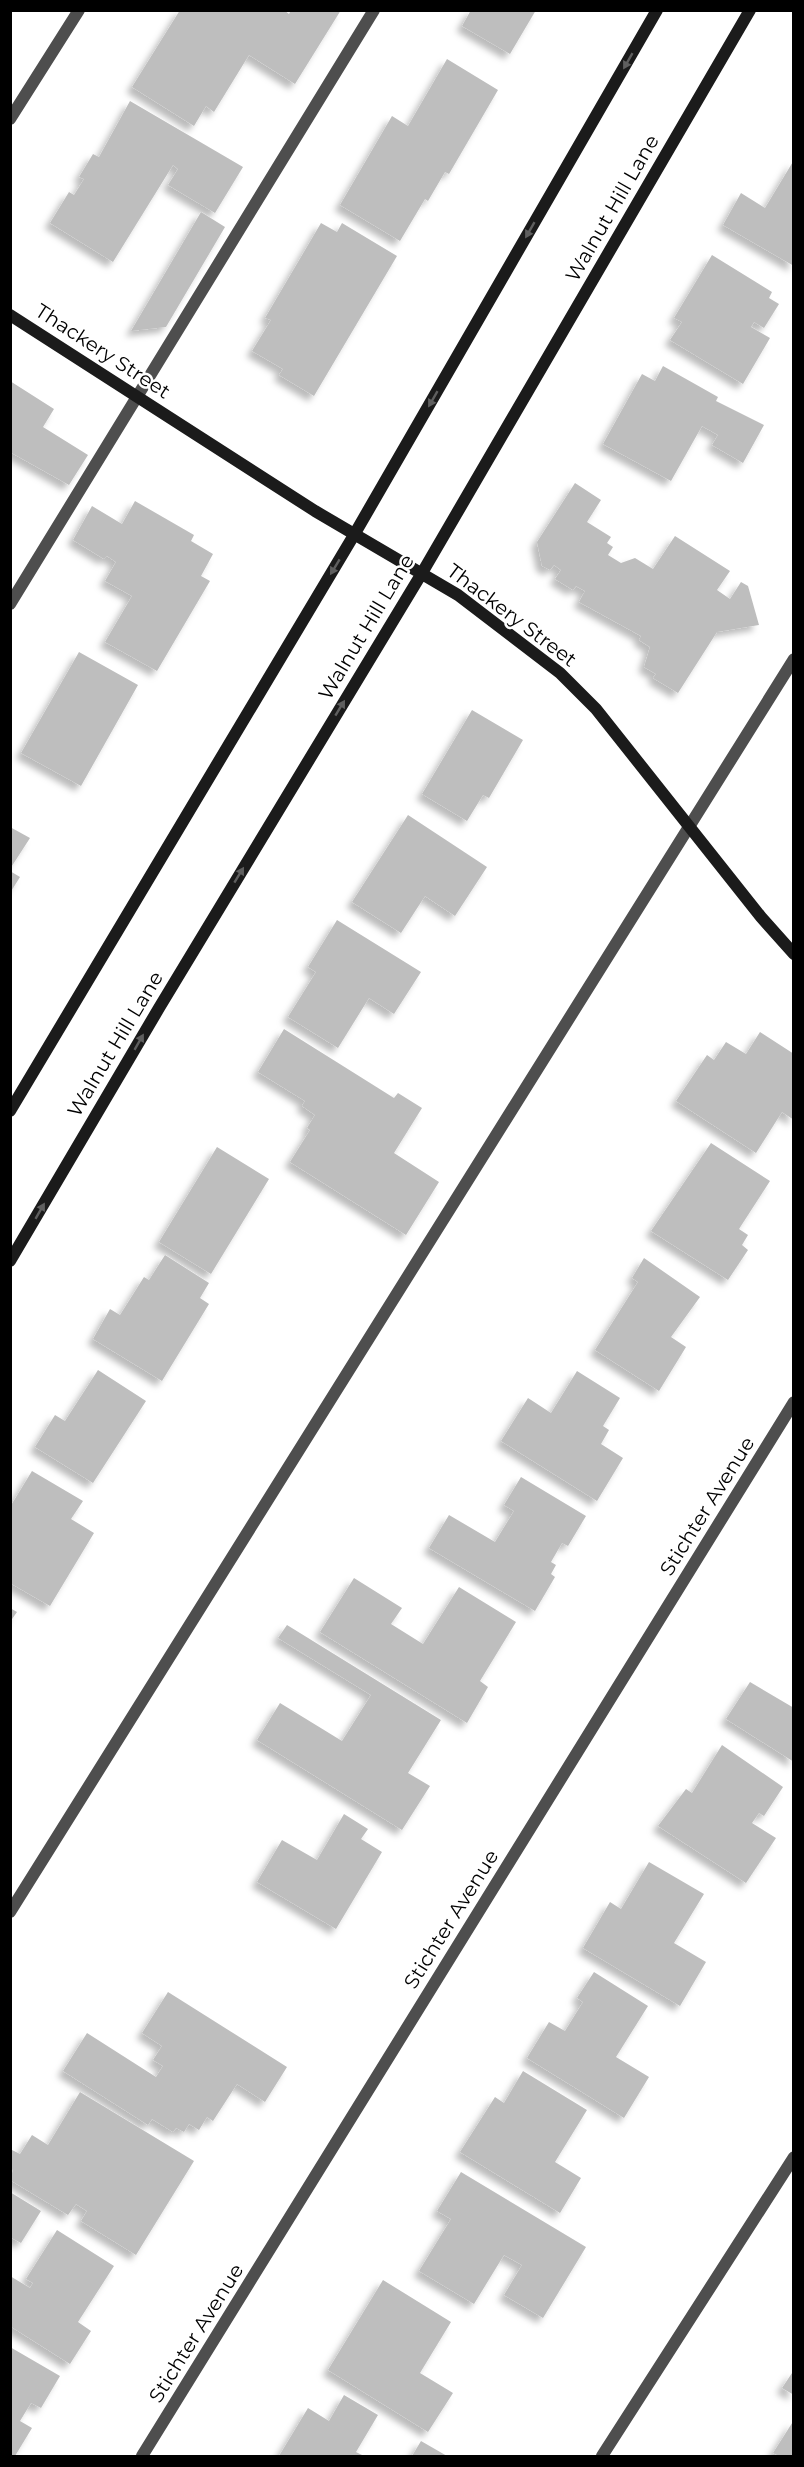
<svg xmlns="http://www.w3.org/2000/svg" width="804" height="2467" font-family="Montserrat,sans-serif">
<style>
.building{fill:#bebebe;filter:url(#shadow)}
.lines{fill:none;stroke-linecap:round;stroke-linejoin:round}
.lane{stroke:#4e4e4e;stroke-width:12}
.street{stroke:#4e4e4e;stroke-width:12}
.secondary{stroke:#1b1b1b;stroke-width:12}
.oneway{fill:#5f5f5f}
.labels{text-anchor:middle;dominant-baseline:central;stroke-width:5;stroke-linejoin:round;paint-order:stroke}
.street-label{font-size:20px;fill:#000;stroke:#fff}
</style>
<defs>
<filter id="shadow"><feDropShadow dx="-5.5" dy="5.5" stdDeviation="3" flood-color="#0004"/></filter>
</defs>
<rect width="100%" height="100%" fill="#fff"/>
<path class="building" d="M180,10H284L289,14L291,10H341L295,84L249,55L214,112L206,106L194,126L132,87Z
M471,10H536L510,54L462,26Z
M447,59L498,90L449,174L445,172L428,201L425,199L400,241L340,205L392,116L408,126Z
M130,101L243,167L215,213L168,185L178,169L173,165L113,262L50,223L69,192L74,195L84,179L79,177L93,154L99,157Z
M794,160V266L723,225L741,193L765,208Z
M201,212L225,227L166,327L131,331Z
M321,223L337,232L342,223L397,256L314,396L279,375L283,369L252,351L271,320L265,318Z
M712,255L772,292L769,298L779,304L764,328L754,322L751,327L770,338L743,384L670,340L682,322L674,318Z
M663,366L718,397L716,401L764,425L743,463L712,445L718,435L702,426L671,481L603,444L642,374L655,381Z
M10,381L54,409L43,427L88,455L69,485L10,452Z
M575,483L601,500L587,522L611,537L607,543L613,547L608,555L621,563L635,558L653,569L675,536L730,571L717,590L730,599L741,582L748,586L759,625L717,632L678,693L653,678L656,674L644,667L650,647L639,640L641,636L579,602L585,591L576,586L573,590L555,579L561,570L554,565L550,570L542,566L537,542Z
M135,501L194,535L191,541L213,554L201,576L210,581L157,671L105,642L132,596L105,581L116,562L107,556L104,559L73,540L92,506L122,524Z
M79,652L138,685L81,786L21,753Z
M472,710L523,740L489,798L483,795L467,821L422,794Z
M408,815L487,867L455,916L425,896L401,933L352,902Z
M10,827L30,838L10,869Z
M10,871L20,877L10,893Z
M337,920L421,972L394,1014L369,998L338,1048L288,1017L316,972L308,967Z
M284,1029L394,1098L398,1093L422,1108L394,1153L439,1182L406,1235L290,1162L310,1130L307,1128L315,1115L302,1106L305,1101L258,1072Z
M760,1032L794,1054V1120L782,1112L756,1153L676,1101L707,1055L714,1060L726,1042L746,1054Z
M711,1143L770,1181L739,1229L748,1235L742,1245L748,1250L728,1280L651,1231Z
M217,1147L269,1179L211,1274L159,1242Z
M165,1255L209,1283L200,1298L209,1304L162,1381L93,1339L110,1309L120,1315L144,1277L149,1280Z
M644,1258L700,1297L671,1337L686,1347L659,1391L595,1350L638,1282L632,1278Z
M98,1370L146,1401L93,1483L35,1447L55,1415L65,1421Z
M577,1371L620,1398L603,1426L609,1430L601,1444L623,1458L597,1501L501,1441L528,1398L551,1413Z
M32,1471L83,1501L71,1519L94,1533L50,1606L10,1583V1507Z
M521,1477L586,1516L568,1546L562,1543L551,1562L556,1565L551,1574L555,1577L535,1611L429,1548L449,1515L495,1542L514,1511L504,1505Z
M354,1578L402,1608L391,1624L423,1644L459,1587L516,1622L480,1681L488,1687L467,1723L320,1632Z
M10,1608L17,1612L10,1622Z
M287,1625L441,1720L408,1773L430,1786L402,1830L257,1740L280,1703L342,1741L371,1695L278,1638Z
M750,1682L794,1708V1762L726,1719Z
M722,1745L783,1787L764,1816L759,1813L752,1823L776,1838L746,1883L658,1826L686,1789L692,1793Z
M344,1814L368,1829L361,1839L382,1852L336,1929L257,1882L282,1840L317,1860Z
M649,1862L704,1894L674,1943L706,1962L680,2006L583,1948L610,1902L621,1909Z
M594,1972L648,2006L616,2057L649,2077L624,2118L527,2058L549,2022L565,2031L583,2002L577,1998Z
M168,1992L287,2067L265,2102L237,2084L213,2121L207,2117L199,2130L189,2124L184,2132L176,2128L173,2132L152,2119L148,2125L63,2071L87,2033L156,2077L163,2066L153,2060L162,2046L142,2033Z
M523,2071L587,2110L555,2162L581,2178L560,2213L460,2152L495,2097L504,2103Z
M80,2092L194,2161L136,2255L81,2221L87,2211L76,2204L68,2215L10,2180L13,2170L10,2168V2149L20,2154L32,2135L48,2145Z
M461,2172L586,2247L543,2318L504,2295L522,2265L504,2255L474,2304L419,2271L451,2219L437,2211Z
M10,2192L41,2211L21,2243L10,2237Z
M57,2230L114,2266L78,2322L91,2331L70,2364L10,2326V2276L30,2288L33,2283L26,2279Z
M383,2280L451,2322L420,2373L453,2393L428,2432L328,2370Z
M10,2347L60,2376L41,2408L31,2403L20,2421L32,2428L15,2456H10Z
M794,2370V2395L782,2388Z
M344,2395L378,2415L356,2452L364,2456H279L308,2408L329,2421Z
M794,2420V2456H779L773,2453Z
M421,2441L447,2456H412Z"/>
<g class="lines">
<path class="lane" d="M10,604L374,10
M10,1912L794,659
M602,2456L794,2157"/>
<path class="street" d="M10,119L79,10
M142,2456L794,1402"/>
<path class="secondary" d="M10,315L315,511L458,595L560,673L596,709L761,917L794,954
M10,1111L354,535L657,10
M10,1261L159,1008L422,573L750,10"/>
</g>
<defs><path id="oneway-solid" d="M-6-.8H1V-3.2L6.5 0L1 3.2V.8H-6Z" transform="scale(1.5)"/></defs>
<g class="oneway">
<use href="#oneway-solid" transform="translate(628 61) rotate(120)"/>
<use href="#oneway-solid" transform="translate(530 230) rotate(120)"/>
<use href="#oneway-solid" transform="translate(433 399) rotate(120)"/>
<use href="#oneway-solid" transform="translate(335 567) rotate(121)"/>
<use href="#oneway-solid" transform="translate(340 708) rotate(-59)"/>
<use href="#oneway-solid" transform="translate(239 875) rotate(-59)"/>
<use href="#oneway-solid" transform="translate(139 1042) rotate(-60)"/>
<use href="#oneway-solid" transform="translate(40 1211) rotate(-60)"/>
</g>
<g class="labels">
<g class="street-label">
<text transform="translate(612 208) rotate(-60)">Walnut Hill Lane</text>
<text transform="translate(103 351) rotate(33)">Thackery Street</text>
<text transform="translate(512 615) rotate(37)">Thackery Street</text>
<text transform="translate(366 627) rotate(-59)">Walnut Hill Lane</text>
<text transform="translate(115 1044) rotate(-59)">Walnut Hill Lane</text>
<text transform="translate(707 1506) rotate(-58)">Stichter Avenue</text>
<text transform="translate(451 1919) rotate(-58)">Stichter Avenue</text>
<text transform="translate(196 2333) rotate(-58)">Stichter Avenue</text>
</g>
</g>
<rect width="804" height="2467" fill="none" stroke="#000000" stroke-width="24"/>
</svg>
